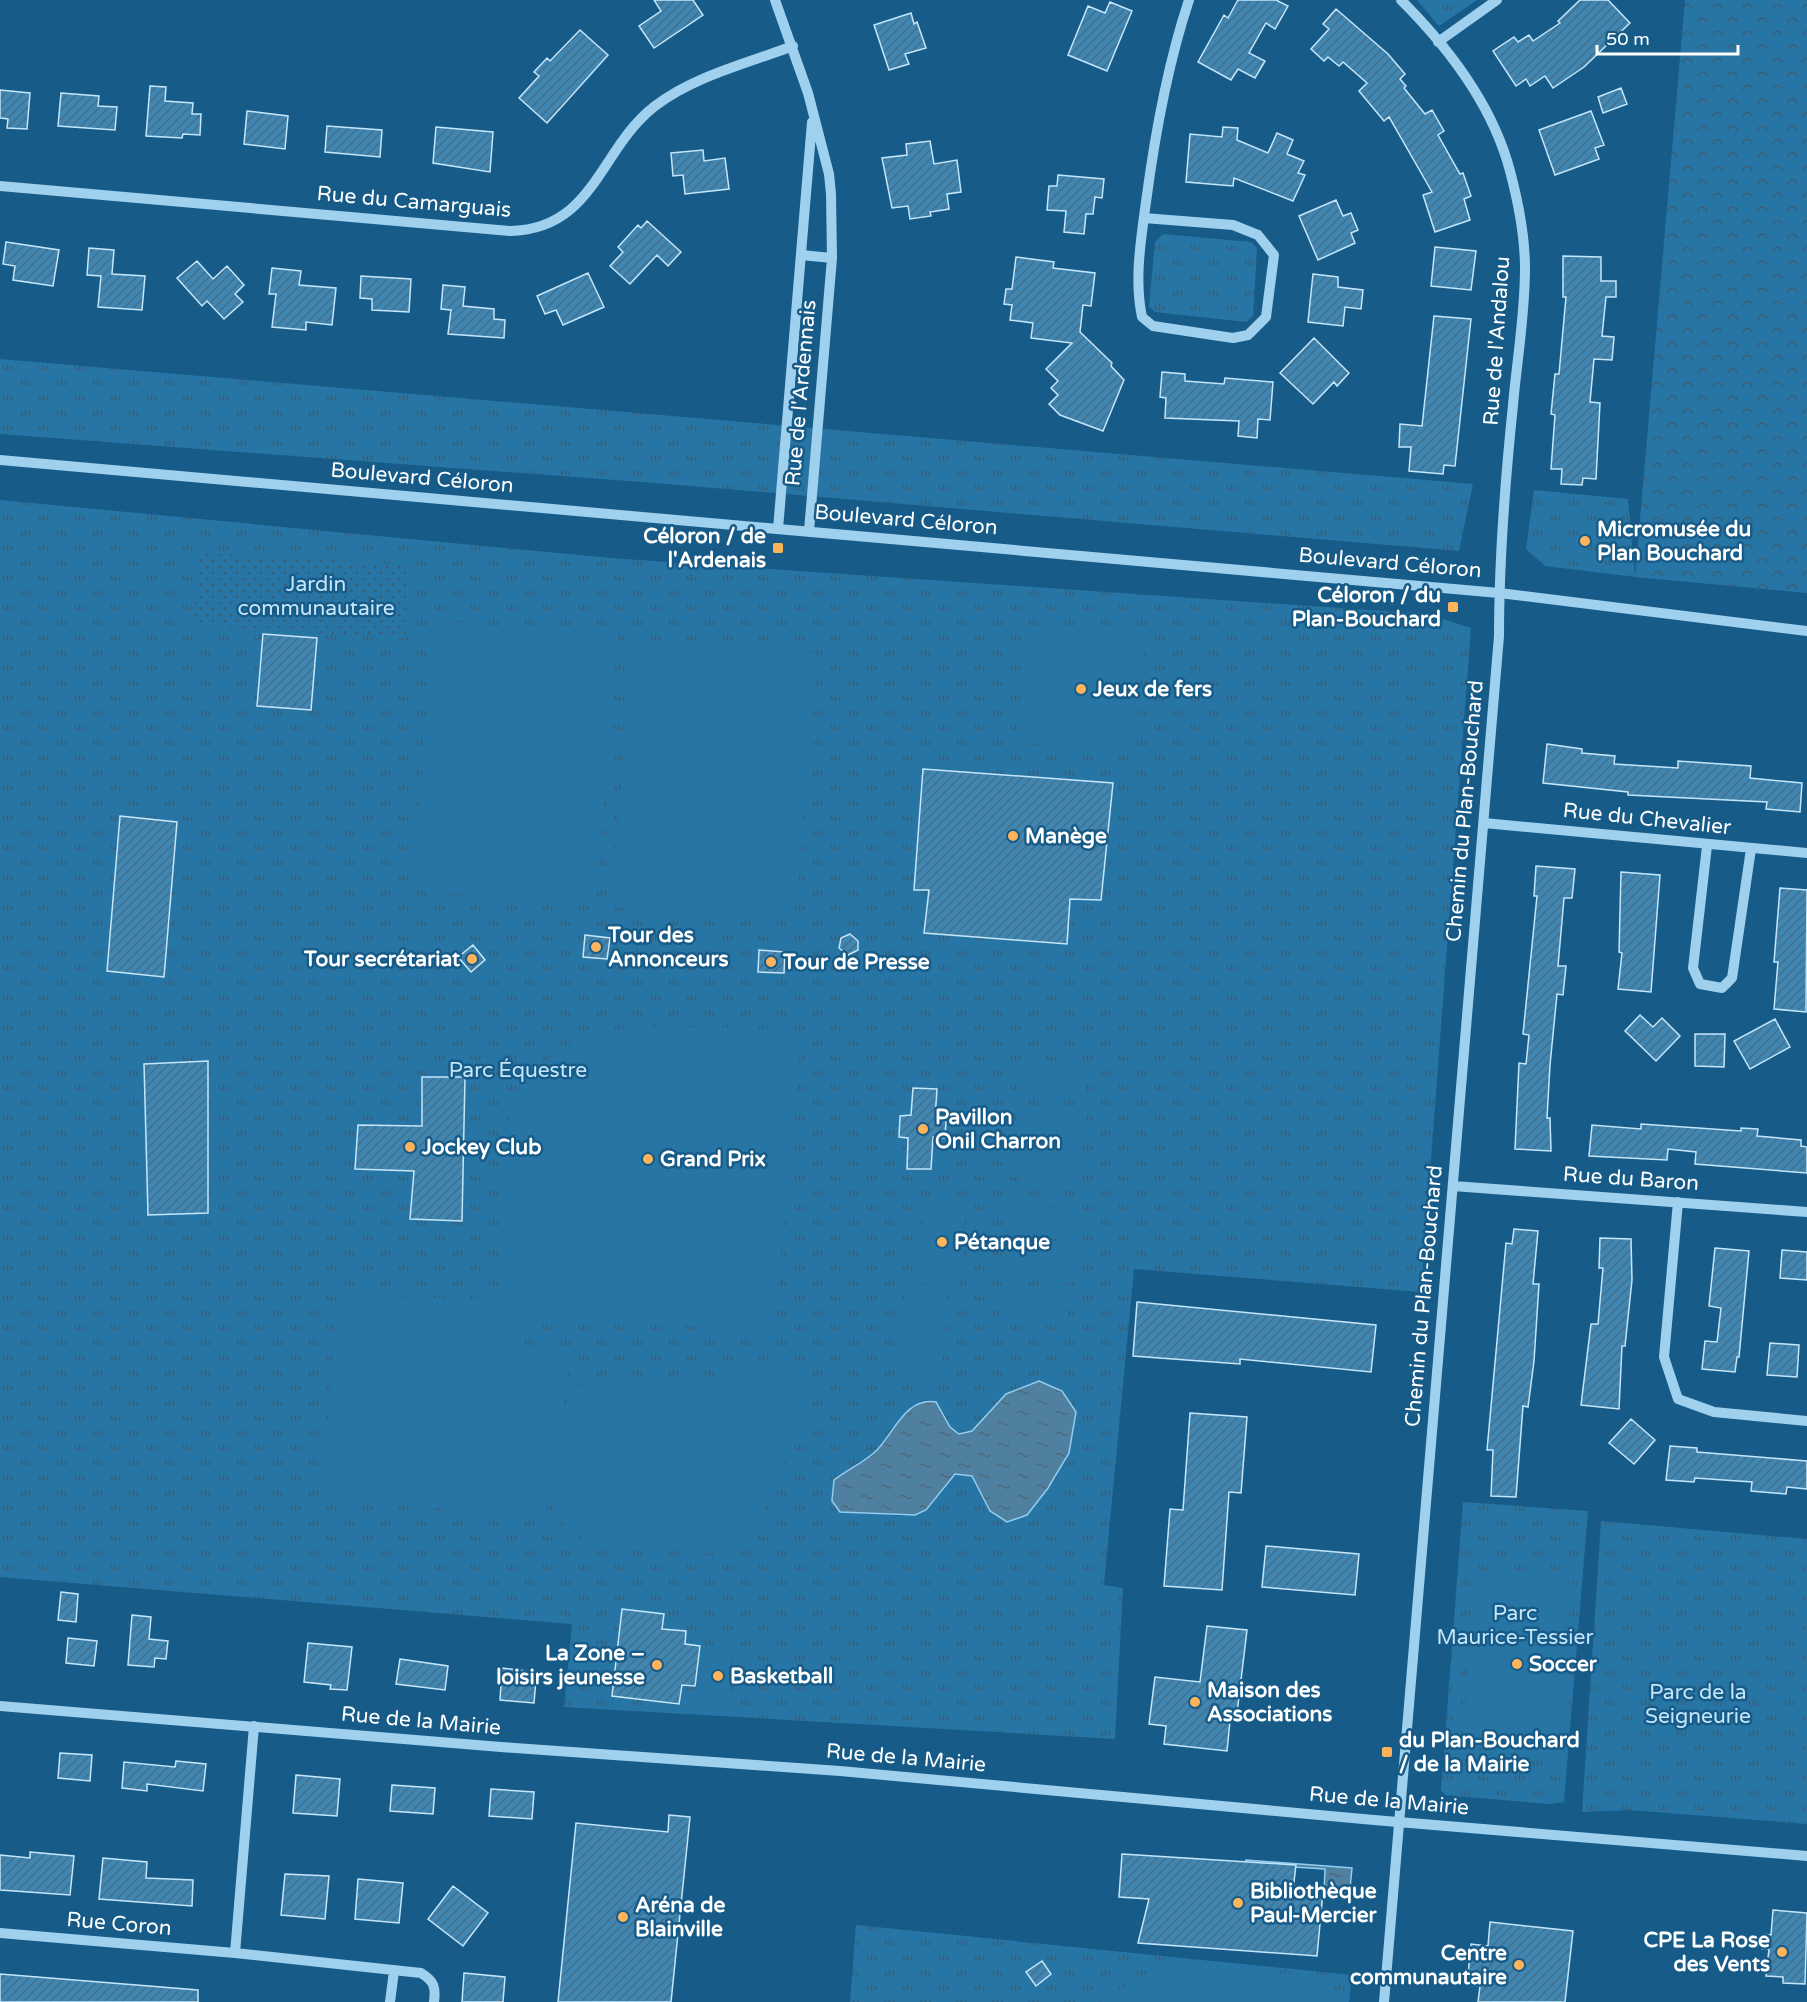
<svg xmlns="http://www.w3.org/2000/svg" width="1807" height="2002" font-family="'Varela Round',sans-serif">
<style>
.grass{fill:url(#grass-tufts);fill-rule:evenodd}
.forest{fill:url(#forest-crowns)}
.garden{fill:url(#garden-dots)}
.pitch{fill:#2775a5}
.water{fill:url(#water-ripples);stroke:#91cdf0;stroke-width:1.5}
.building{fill:url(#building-hatch);stroke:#c4e6fa;stroke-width:1.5}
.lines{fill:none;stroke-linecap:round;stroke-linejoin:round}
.minor{stroke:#9fd0ee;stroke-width:10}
.poi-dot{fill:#ffb45b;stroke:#175b88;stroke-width:2}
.labels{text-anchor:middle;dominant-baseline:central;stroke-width:5;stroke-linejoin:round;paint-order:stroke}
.street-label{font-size:21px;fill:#fff;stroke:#175b88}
.poi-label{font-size:21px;font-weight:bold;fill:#fff;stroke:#175b88;text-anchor:start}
.park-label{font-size:21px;fill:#c4e6fa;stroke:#175b88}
</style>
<defs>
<pattern id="grass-tufts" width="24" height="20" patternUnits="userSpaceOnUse" patternTransform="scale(1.5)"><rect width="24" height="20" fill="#2775a5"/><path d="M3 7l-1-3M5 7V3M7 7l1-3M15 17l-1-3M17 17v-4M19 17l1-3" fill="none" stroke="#3b5e74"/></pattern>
<pattern id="forest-crowns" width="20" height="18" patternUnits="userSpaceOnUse" patternTransform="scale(1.5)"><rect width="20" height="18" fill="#2775a5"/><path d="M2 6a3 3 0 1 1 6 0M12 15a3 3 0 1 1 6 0" fill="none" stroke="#3b5e74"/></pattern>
<pattern id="garden-dots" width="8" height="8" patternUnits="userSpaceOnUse" patternTransform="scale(1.5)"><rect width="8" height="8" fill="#2775a5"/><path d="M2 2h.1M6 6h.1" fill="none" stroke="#3b5e74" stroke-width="1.8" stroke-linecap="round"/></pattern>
<pattern id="water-ripples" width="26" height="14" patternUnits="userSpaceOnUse" patternTransform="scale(1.5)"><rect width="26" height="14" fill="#4f80a0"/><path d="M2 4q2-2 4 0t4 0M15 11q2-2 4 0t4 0" fill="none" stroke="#4e697a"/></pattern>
<pattern id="building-hatch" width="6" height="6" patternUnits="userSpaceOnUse" patternTransform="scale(1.5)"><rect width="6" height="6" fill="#4086b2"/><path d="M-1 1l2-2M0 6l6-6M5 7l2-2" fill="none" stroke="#456f89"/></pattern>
</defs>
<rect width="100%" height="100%" fill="#175b88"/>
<path class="grass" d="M1417,0H1477L1439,26Z
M1163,234L1251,242L1257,248L1253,316L1246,322L1155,312L1149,306L1155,242Z
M0,359L1473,484L1459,551L655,483L0,434Z
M1534,490L1628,499L1635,577L1545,566L1526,549Z
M0,500L610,558L1427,614L1471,628L1421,1292L1134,1269L1104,1585L1123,1588L1115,1739L564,1707L572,1624L0,1577ZM1006,1394L1076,1412L1069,1453L1048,1488L1027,1515L1007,1522L990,1511L972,1476L955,1474L926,1510L903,1516L840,1512L832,1501L849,1469L877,1450L907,1411L943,1412L950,1427L959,1434L972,1431Z
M1463,1502L1588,1511L1564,1802L1549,1804L1445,1795L1441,1790Z
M1601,1521L1807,1539V1824L1630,1810L1582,1812Z
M856,1925L1352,1975L1349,2002H850Z"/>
<path class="forest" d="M1685,0H1807V593L1635,577Z"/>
<path class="garden" d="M199,552L411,565L405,638L192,625Z"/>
<path class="pitch" d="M434,621L618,637L595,905L412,890Z
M1027,626L1145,636L1134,752L1016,742Z
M633,638L817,654L794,921L611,907Z
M658,1027L794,1029L801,1042L774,1328L760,1334L697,1326L542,1318L509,1313L522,1328L519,1345H558L570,1362L550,1489L570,1387L728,1384L738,1360L789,1359L812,1403L750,1541L721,1554L585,1541L561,1521L549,1496L546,1515L338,1501L323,1482L337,1296L475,1299L483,1283L498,1299L501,1211L510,1108L522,1086L547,1061L578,1036L615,1029Z
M1020,1063L1089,1069L1085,1101L1018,1095Z
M1018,1105L1086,1110L1083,1142L1015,1136Z
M1013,1146L1082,1151L1079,1183L1011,1177Z
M924,1198L966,1201L960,1286L917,1283Z
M1009,1203L1077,1209L1074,1240L1007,1235Z
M1006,1245L1074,1251L1071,1283L1004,1277Z
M1002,1286L1070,1292L1067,1324L1000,1318Z
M905,1292L947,1296L939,1381L897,1378Z
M1476,1575L1572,1583L1558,1754L1462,1746Z
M707,1644L732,1646L729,1708L703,1707Z
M1163,1967L1330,1976L1331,2002H1100L1142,1976Z"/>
<path class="water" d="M1039,1381L1062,1391L1076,1412L1069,1453L1048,1488L1027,1515L1007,1522L990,1511L972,1476L955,1474L926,1510L915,1515L840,1512L832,1501L834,1480C848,1469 865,1462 877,1450C895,1431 906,1397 936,1402L950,1427L959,1434L972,1431L1006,1394Z
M1246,1860L1352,1868L1349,1899L1331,1897V1894L1324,1893L1325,1869L1245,1864Z"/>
<path class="building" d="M654,0H693L703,15L654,48L639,26L661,11Z
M1238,0H1276L1288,6L1275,29L1266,23L1249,53L1265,61L1255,78L1238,69L1231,80L1198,62L1224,15L1228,18Z
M1580,0H1608L1630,23L1584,67L1553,88L1545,76L1530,86L1526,79L1516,86L1493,51L1514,37L1518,42L1529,35L1533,41L1560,23L1558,21Z
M1110,2L1132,11L1107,71L1068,55L1088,6L1105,13Z
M1336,9L1388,54L1405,74L1400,79L1406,86L1404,88L1425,114L1432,110L1444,131L1438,135L1460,174L1463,173L1471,196L1464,199L1470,220L1435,232L1423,195L1432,192L1389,117L1384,121L1359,91L1367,83L1343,62L1339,66L1328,57L1324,61L1311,49L1329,29L1323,24Z
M911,13L914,24L917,22L926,48L905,54L909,64L889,70L874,25Z
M580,30L608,55L547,123L519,98L539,76L534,72L547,58L550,61Z
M150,86L166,87L165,101L193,103L192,114H201L200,135L183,134L182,138L146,136Z
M1621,88L1627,104L1603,113L1598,97Z
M0,90L30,93L27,129L7,128L8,119L0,118Z
M61,93L99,96L98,106L117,107L115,130L58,126Z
M247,111L288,116L285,149L244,144Z
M1591,111L1604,145L1595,148L1599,159L1555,175L1539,130Z
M327,126L382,130L380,157L325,152Z
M436,127L493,132L490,172L433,163Z
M1223,127L1238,128L1237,140L1268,153L1277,133L1293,140L1287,154L1304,161L1298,173L1305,175L1293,201L1234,178L1233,186L1186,182L1190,134L1222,137Z
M930,141L934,164L957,160L961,192L947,194L949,209L930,212L931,216L910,219L908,206L892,208L882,158L907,155L906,144Z
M703,150L704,161L725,158L729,189L685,194L683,175L673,176L671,153Z
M1058,175L1104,179L1102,198L1095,197L1093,214H1086L1084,234L1064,232L1066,211L1047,210L1049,186H1057Z
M1336,200L1343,216L1351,213L1358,230L1351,233L1355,243L1318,260L1299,216Z
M647,221L681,252L668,266L657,255L630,284L610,266L623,252L618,247L638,225L641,228Z
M6,242L59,250L53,286L13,280L15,266L3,264Z
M1435,247L1476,251L1471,290L1431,286Z
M89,248L114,250L112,274L145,276L142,310L98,307L101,276L87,275Z
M1563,256L1601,257V281H1616V297H1606L1602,336L1614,337L1612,360L1594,359L1590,402L1600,403L1596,479L1583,478L1582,485L1561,484L1562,469H1551L1555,415L1551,414L1555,374H1559L1566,297H1563Z
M1016,257L1054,262L1053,268L1095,273L1091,306L1083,305L1080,332L1112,363L1111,366L1124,380L1103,431L1060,415L1049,404L1058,395L1051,388L1058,381L1046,369L1072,343L1031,338L1033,323L1010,320L1012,305L1004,304L1006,289H1012Z
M197,261L213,279L227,266L244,285L235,294L243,302L224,319L207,301L202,306L177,278Z
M272,268L301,271L299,285L336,288L332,325L306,322V330L272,327L276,294H269Z
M588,273L604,307L563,325L556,310L545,314L537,296Z
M1313,274L1338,277V287L1363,290L1361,309L1345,307L1343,326L1308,322Z
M361,276L411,279L409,312L372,310V299L360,298Z
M443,285L465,287L463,306L494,309V319L505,320L504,338L448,334L451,310L441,309Z
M1434,316L1471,319L1455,466L1444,465L1443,474L1409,471L1411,447H1399L1400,424L1422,426Z
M1314,338L1349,373L1337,386L1334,382L1313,404L1280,373Z
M1162,372L1185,374V381L1224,384L1225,378L1273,382L1270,420L1258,419L1257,438L1238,436L1239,421L1165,418L1166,398L1160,397Z
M263,634L317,638L311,710L257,706Z
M1547,744L1582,749V753L1615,756L1614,764L1678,768V761L1751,766L1750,778L1802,783L1800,812L1766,809L1767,802L1628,795V792L1543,783Z
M923,769L1113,783L1101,900L1070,899L1067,944L924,933L929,890H914Z
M120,816L177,822L164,977L107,971Z
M1536,866L1575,869L1572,898H1564L1558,966H1566L1563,995L1557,994L1550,1065L1547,1118H1550L1551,1151L1515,1149L1519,1063L1526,1064L1529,1035L1523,1034L1537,896H1534Z
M1621,872L1660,875L1651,992L1618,989L1622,953L1619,952Z
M1780,888L1807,890L1806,1012L1774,1009L1778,962H1774Z
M850,934L858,941V950L848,955L839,948L841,938Z
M585,935L610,938L607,959L583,957Z
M473,945L485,960L471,972L458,957Z
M759,950L785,952L784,973L758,972Z
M1640,1015L1653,1027L1662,1018L1680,1036L1656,1061L1625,1031Z
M1775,1019L1790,1047L1750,1069L1734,1041Z
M1695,1034H1725L1724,1067L1695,1066Z
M208,1061V1213L148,1215L144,1064Z
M422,1077H465L462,1221L410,1219L414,1171L355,1169L358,1125L422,1126Z
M913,1088L937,1089L935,1119L946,1121L945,1138L933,1137L931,1169H907L908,1138L899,1137L900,1116L911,1115Z
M1641,1124L1741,1131V1128L1758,1129L1757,1136L1801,1140V1146L1807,1147V1173L1695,1164L1696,1152L1668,1149L1667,1160L1589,1156L1592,1125L1641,1129Z
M1514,1229L1538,1231L1533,1284H1539L1534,1361L1528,1407L1523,1406L1516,1497L1491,1496L1493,1450H1487L1506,1243L1512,1244Z
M1600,1238L1631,1239L1632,1280L1625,1346H1622L1619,1409L1581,1405L1591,1324H1598L1603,1268H1599Z
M1715,1248L1749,1251L1739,1357H1737L1735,1372L1702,1369L1705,1341L1717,1342L1721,1308L1709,1306Z
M1782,1250L1807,1252V1280L1780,1278Z
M1137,1302L1376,1325L1371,1372L1240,1359V1364L1133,1356Z
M1770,1343L1799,1345L1797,1377L1767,1375Z
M1190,1413L1247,1417L1241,1493L1229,1492L1222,1590L1164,1586L1170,1509L1183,1510Z
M1631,1419L1655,1440L1634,1464L1609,1443Z
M1670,1446L1697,1448V1452L1807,1461V1489L1787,1487L1786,1494L1751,1491L1752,1482L1695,1478L1694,1482L1666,1480Z
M1266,1546L1359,1554L1355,1595L1262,1587Z
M61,1592L78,1594L76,1622L58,1620Z
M622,1609L664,1614L662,1629L686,1631L685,1644L700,1646L695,1686L682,1685L679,1704L612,1696Z
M132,1615L151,1617L149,1639L168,1641L166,1659L155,1658L154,1667L128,1665Z
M1207,1626L1247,1630L1236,1722L1230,1721L1227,1751L1164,1744L1166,1726L1149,1724L1155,1677L1200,1682Z
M68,1638L97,1641L94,1666L66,1663Z
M308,1643L352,1647L347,1690L330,1689L331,1685L304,1682Z
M400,1659L448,1666L445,1690L396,1684Z
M502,1668L526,1671L525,1679L536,1680L534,1703L500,1700Z
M60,1753L92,1755L90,1781L58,1778Z
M176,1761L206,1764L203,1791L147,1784V1791L122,1788L124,1762L175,1767Z
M296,1775L340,1779L337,1816L293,1813Z
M392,1785L435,1788L433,1814L390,1811Z
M491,1789L534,1792L532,1819L489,1816Z
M669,1815L690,1817L671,2002H558L576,1823L668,1832Z
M30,1852L74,1856L70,1895L0,1890V1855L30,1858Z
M1122,1854L1296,1865L1293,1890L1323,1892L1317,1956L1138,1943L1149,1899L1119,1897Z
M103,1858L147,1862L146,1878L193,1880L192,1906L99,1899Z
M285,1874L329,1876L325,1919L281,1915Z
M358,1879L403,1883L399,1923L355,1919Z
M453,1886L488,1913L463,1946L428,1919Z
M1773,1910L1807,1913L1805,1984L1783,1983V1977L1766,1976L1769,1949H1762L1764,1934L1771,1935Z
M1490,1922L1573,1931L1565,2002H1478L1480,1986L1467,1985L1471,1944L1488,1946Z
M1042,1961L1051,1974L1036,1986L1026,1972Z
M464,1973L505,1977L503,2002H462Z
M0,1974L198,1990V2002H0Z"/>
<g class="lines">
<path class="minor" d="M775,0L808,93L829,174L831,194L832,258L809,531
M1438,42L1497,0
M0,186L510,231C595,229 599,149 655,106C694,76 748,63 793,46
M1144,218L1233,225L1258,235L1274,255L1266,317L1248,335L1233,338L1153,326L1142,317C1134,280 1141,239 1146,202C1155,134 1167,66 1189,0
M801,255L832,258
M0,460L1499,593L1807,631
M778,529L812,122
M1484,823L1807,853
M1707,846L1693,968L1700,984L1722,988L1732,978L1751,849
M1453,1186L1807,1212
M1678,1202L1664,1357L1678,1399L1714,1412L1807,1421
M0,1706L501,1747L840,1771L1374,1820L1807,1856
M0,1933L235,1953L421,1973C434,1981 436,1987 434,2002
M235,1953L254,1726
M390,2002L394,1971
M1384,2002L1499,636C1499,558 1505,482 1513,405C1517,360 1525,314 1525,269C1525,237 1518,201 1510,171C1493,106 1447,46 1401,0"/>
</g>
<g class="poi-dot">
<circle cx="1585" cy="541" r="6"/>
<rect x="772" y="542" width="12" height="12" rx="3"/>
<rect x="1447" y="601" width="12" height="12" rx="3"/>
<circle cx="1081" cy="689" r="6"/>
<circle cx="1013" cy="836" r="6"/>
<circle cx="596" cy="947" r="6"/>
<circle cx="472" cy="959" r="6"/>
<circle cx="771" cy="962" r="6"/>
<circle cx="923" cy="1129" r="6"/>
<circle cx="410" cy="1147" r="6"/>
<circle cx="648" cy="1159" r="6"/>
<circle cx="942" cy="1242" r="6"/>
<circle cx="1517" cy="1664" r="6"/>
<circle cx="657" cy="1665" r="6"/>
<circle cx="718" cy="1676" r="6"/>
<circle cx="1195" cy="1702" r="6"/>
<rect x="1381" y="1746" width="12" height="12" rx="3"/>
<circle cx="1238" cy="1903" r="6"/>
<circle cx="623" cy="1917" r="6"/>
<circle cx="1782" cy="1952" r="6"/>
<circle cx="1519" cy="1965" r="6"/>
</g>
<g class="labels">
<g class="street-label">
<text transform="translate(414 202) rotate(5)">Rue du Camarguais</text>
<text transform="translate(1497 341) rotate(-86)">Rue de l'Andalou</text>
<text transform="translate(801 393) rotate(-85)">Rue de l'Ardennais</text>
<text transform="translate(422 478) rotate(5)">Boulevard Céloron</text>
<text transform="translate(906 520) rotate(5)">Boulevard Céloron</text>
<text transform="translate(1390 563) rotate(5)">Boulevard Céloron</text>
<text transform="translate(1465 811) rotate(-85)">Chemin du Plan-Bouchard</text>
<text transform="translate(1647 819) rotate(6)">Rue du Chevalier</text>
<text transform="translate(1631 1179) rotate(4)">Rue du Baron</text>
<text transform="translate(1424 1296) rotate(-85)">Chemin du Plan-Bouchard</text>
<text transform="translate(421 1721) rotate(5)">Rue de la Mairie</text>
<text transform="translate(906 1758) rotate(5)">Rue de la Mairie</text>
<text transform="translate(1389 1801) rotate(5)">Rue de la Mairie</text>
<text transform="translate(119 1924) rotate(5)">Rue Coron</text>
</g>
<g class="poi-label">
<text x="1597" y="529">Micromusée du<tspan x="1597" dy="24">Plan Bouchard</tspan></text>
<text x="766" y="536" text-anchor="end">Céloron / de<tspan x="766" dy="24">l'Ardenais</tspan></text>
<text x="1441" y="595" text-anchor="end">Céloron / du<tspan x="1441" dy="24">Plan-Bouchard</tspan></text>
<text x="1093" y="689">Jeux de fers</text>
<text x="1025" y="836">Manège</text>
<text x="608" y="935">Tour des<tspan x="608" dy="24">Annonceurs</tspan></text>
<text x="460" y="959" text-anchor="end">Tour secrétariat</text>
<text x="783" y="962">Tour de Presse</text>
<text x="935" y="1117">Pavillon<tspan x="935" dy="24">Onil Charron</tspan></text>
<text x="422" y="1147">Jockey Club</text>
<text x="660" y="1159">Grand Prix</text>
<text x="954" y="1242">Pétanque</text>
<text x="645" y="1653" text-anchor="end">La Zone –<tspan x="645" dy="24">loisirs jeunesse</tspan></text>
<text x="1529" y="1664">Soccer</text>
<text x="730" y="1676">Basketball</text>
<text x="1207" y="1690">Maison des<tspan x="1207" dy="24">Associations</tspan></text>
<text x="1399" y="1740">du Plan-Bouchard<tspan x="1399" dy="24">/ de la Mairie</tspan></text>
<text x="1250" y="1891">Bibliothèque<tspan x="1250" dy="24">Paul-Mercier</tspan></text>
<text x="635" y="1905">Aréna de<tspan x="635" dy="24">Blainville</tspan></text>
<text x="1770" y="1940" text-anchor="end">CPE La Rose<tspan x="1770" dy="24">des Vents</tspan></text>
<text x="1507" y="1953" text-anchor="end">Centre<tspan x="1507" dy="24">communautaire</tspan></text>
</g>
<g class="park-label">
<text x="316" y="584">Jardin<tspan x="316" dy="24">communautaire</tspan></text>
<text x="518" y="1070">Parc Équestre</text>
<text x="1515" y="1613">Parc<tspan x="1515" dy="24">Maurice-Tessier</tspan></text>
<text x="1698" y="1692">Parc de la<tspan x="1698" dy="24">Seigneurie</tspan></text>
</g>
</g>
<path d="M1597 45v9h141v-9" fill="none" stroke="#ffffff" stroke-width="3"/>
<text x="1606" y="45" font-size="18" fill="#ffffff" stroke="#175b88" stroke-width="4.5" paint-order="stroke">50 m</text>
</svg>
